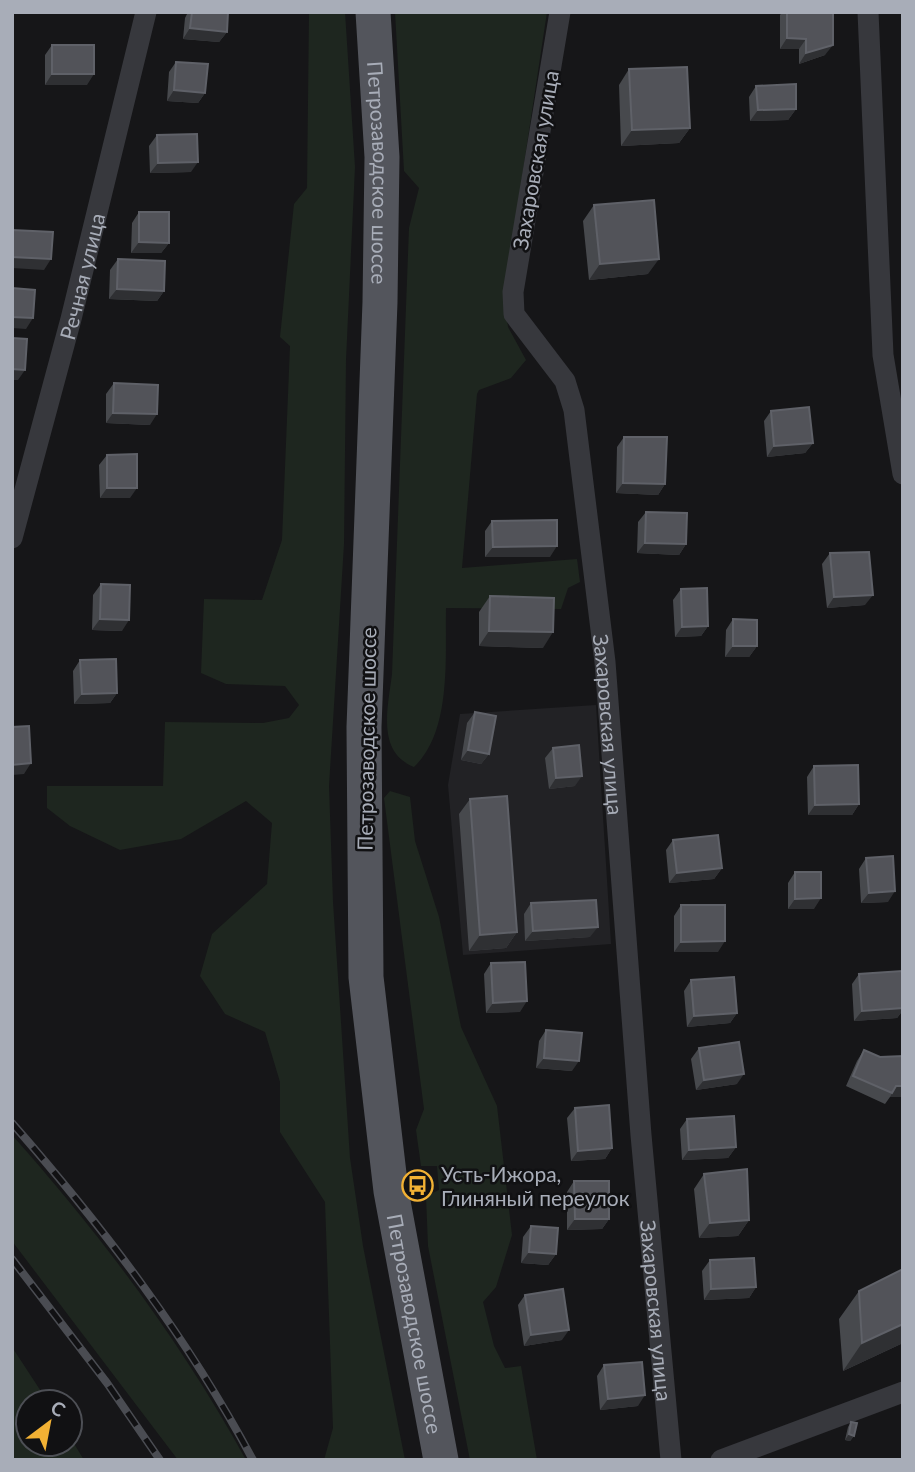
<svg xmlns="http://www.w3.org/2000/svg" width="915" height="1472" font-family="Lato,sans-serif">
<style>
.built{fill:#222225}
.green{fill:#1e261f}
.lines{fill:none;stroke-linecap:round;stroke-linejoin:round}
.street{stroke:#37383d;stroke-width:21}
.primary{stroke:#53555c;stroke-width:35}
.rail-casing{stroke:#4a4c52;stroke-width:8}
.rail{stroke:#111113;stroke-width:5;stroke-dasharray:16;stroke-linecap:butt}
.wall{fill:#47494d}
.shaded-wall{fill:#2f3033}
.building{fill:#525359;stroke:#5f6168;stroke-width:2}
.labels{text-anchor:middle;dominant-baseline:central;stroke-width:5;stroke-linejoin:round;paint-order:stroke}
.street-label{font-size:21px;fill:#a8adb8;stroke:#111113}
.poi-label{font-size:21px;fill:#a8adb8;stroke:#111113;text-anchor:start}
</style>
<rect width="100%" height="100%" fill="#161618"/>
<path class="built" d="M596,705L611,944L463,955L448,785L460,714Z"/>
<path class="green" d="M309,12H345L355,167L346,360L344,544L329,786L333,902L350,1158L363,1246L405,1460H324L333,1428L325,1202L280,1132V1082L265,1032L225,1014L200,976L212,934L267,884L272,823L246,801L181,839L120,850L70,826L47,808V786H163L165,722L263,723L289,718L299,705L285,686L226,684L201,673L204,599L262,600L282,540L290,346L280,337L294,204L307,188Z
M395,12H547L504,296L508,327L526,360L511,378L479,390L477,394L462,568L577,559L580,582L568,588L561,609L446,608C445,657 452,731 414,767C376,752 388,707 392,674L409,228L419,188L404,171Z
M390,791L410,797L415,841L439,917L461,1027L497,1106L512,1235L496,1287L483,1302L494,1346L505,1368L521,1366L537,1460H470L428,1246L426,1196L439,1190L437,1166H421L416,1130L424,1109L384,798Z
M12,1135C101,1235 182,1343 246,1460H178L12,1241Z
M12,1347L48,1402H28V1444H70V1437L84,1460H12Z"/>
<g class="lines">
<g class="street">
<path id="s1" d="M560,12L513,292L514,314L565,381L574,410L605,662L641,1135L671,1460"/>
<path d="M868,12L883,355L903,474"/>
<path id="s2" d="M12,538L71,319L146,12"/>
<path d="M721,1460L903,1392"/>
</g>
<path class="primary" id="s3" d="M373,12L382,157L380,302L364,727L366,977L391,1191L441,1460"/>
<defs>
<path id="rail" d="M12,1123C103,1227 188,1338 253,1460
M12,1259L107,1383L160,1460"/>
</defs>
<use href="#rail" class="rail-casing"/>
<use href="#rail" class="rail"/>
</g>
<path class="wall" d="M188,12H228L227,32L219,42L183,39L185,18Z
M782,12H833L825,55L799,64V49H780V15Z
M52,45L87,85H45V55Z
M176,62L205,93L198,103L167,101L169,72Z
M629,69L690,128L679,143L621,146L619,85Z
M756,86L796,109L788,120L750,121L749,97Z
M157,135L191,172L150,173L149,146Z
M594,205L648,274L589,280L583,221Z
M139,212L169,243L161,253H131L132,223Z
M118,259L164,291L157,301L109,299L110,270Z
M114,383L150,425L106,423V394Z
M771,411L813,443L805,453L767,457L764,421Z
M624,437L665,484L658,495L616,493L617,447Z
M107,455L130,498H100L99,465Z
M646,512L686,544L679,555L637,553L638,522Z
M492,521L550,557H485V531Z
M830,553L865,605L827,608L822,564Z
M101,584L122,631L92,630L93,595Z
M681,589L708,626L701,636L675,637L673,600Z
M490,596L543,648L479,646V612Z
M733,619L757,646L749,657H725L726,630Z
M80,660L117,693L110,703L74,704L73,671Z
M475,712L489,754L481,764L461,760L467,723Z
M553,748L575,786L549,789L545,758Z
M814,766L859,804L852,815H808L807,777Z
M470,799L517,932L506,948L469,951L459,814Z
M673,840L722,868L714,879L669,883L666,850Z
M866,858L888,902L861,903L859,869Z
M795,872L814,909H788V883Z
M531,903L590,937L525,941L524,914Z
M681,905L718,952H674V916Z
M491,963L520,1012L486,1013L484,974Z
M859,974L903,988V1010L897,1018L854,1021L852,984Z
M691,980L737,1013L730,1023L687,1027L684,991Z
M546,1030L572,1071L536,1068L539,1041Z
M699,1048L737,1084L696,1090L691,1059Z
M864,1050L880,1057L903,1056V1097H890L885,1104L846,1086L857,1061Z
M575,1108L612,1148L605,1159L571,1161L567,1118Z
M687,1119L736,1147L728,1158L682,1160L680,1129Z
M704,1174L749,1220L738,1236L699,1238L694,1189Z
M574,1181L609,1219L602,1229L567,1230V1192Z
M531,1226L556,1254L548,1265L521,1263L523,1237Z
M710,1260L756,1287L749,1298L704,1300L702,1271Z
M903,1269V1343L843,1371L839,1319L859,1291Z
M525,1295L562,1340L524,1346L518,1305Z
M604,1365L638,1406L600,1410L597,1376Z
M851,1422L854,1436L850,1441L845,1440L848,1427Z"/>
<path class="shaded-wall" d="M190,28L227,32L219,42L183,39Z
M787,38L806,39L799,49H780Z
M833,45L825,55L799,64L806,53Z
M52,74H94L87,85H45Z
M174,90L205,93L198,103L167,101Z
M796,109L788,120L750,121L758,110Z
M690,128L679,143L621,146L632,130Z
M198,162L191,172L150,173L158,163Z
M139,242L169,243L161,253H131Z
M12,257L51,259L44,270L12,268Z
M659,259L648,274L589,280L600,264Z
M117,289L164,291L157,301L109,299Z
M12,317L33,318L26,329L12,328Z
M12,369L25,370L18,380H12Z
M113,413L157,414L150,425L106,423Z
M813,443L805,453L767,457L774,446Z
M623,483L665,484L658,495L616,493Z
M107,488H137L130,498H100Z
M645,543L686,544L679,555L637,553Z
M557,546L550,557H485L493,547Z
M873,595L865,605L827,608L834,597Z
M100,619L129,620L122,631L92,630Z
M708,626L701,636L675,637L682,627Z
M489,631L553,632L543,648L479,646Z
M733,646H757L749,657H725Z
M117,693L110,703L74,704L82,694Z
M468,750L489,754L481,764L461,760Z
M31,763L24,774L12,775V765Z
M582,776L575,786L549,789L556,778Z
M859,804L852,815H808L815,805Z
M722,868L714,879L669,883L677,873Z
M895,891L888,902L861,903L869,893Z
M821,898L814,909H788L795,899Z
M598,927L590,937L525,941L533,931Z
M517,932L506,948L469,951L480,935Z
M725,941L718,952H674L681,942Z
M527,1001L520,1012L486,1013L493,1003Z
M903,1008V1010L897,1018L854,1021L862,1011Z
M737,1013L730,1023L687,1027L694,1016Z
M544,1058L579,1061L572,1071L536,1068Z
M744,1074L737,1084L696,1090L704,1080Z
M896,1086H903V1097H890Z
M736,1147L728,1158L682,1160L689,1150Z
M612,1148L605,1159L571,1161L578,1151Z
M575,1219H609L602,1229L567,1230Z
M749,1220L738,1236L699,1238L710,1223Z
M529,1252L556,1254L548,1265L521,1263Z
M756,1287L749,1298L704,1300L711,1289Z
M903,1324V1343L843,1371L862,1343Z
M569,1330L562,1340L524,1346L531,1335Z
M645,1395L638,1406L600,1410L608,1399Z
M849,1434L854,1436L850,1441L845,1440Z"/>
<path class="building" d="M192,12H228L227,32L190,28Z
M787,12H833V45L806,53V39L787,38Z
M52,45H94V74H52Z
M176,62L208,64L205,93L174,90Z
M687,67L690,128L632,130L629,69Z
M796,84V109L758,110L756,86Z
M197,134L198,162L158,163L157,135Z
M654,200L659,259L600,264L594,205Z
M139,212H169V243L139,242Z
M12,230L53,232L51,259L12,257Z
M118,259L165,261L164,291L117,289Z
M12,288L35,290L33,318L12,317Z
M12,338L27,339L25,370L12,369Z
M114,383L158,385L157,414L113,413Z
M809,407L813,443L774,446L771,411Z
M624,437H667L665,484L623,483Z
M137,454V488H107V455Z
M646,512L687,513L686,544L645,543Z
M557,520V546L493,547L492,521Z
M869,552L873,595L834,597L830,553Z
M101,584L130,585L129,620L100,619Z
M707,588L708,626L682,627L681,589Z
M490,596L554,598L553,632L489,631Z
M733,619L757,620V646H733Z
M116,659L117,693L82,694L80,660Z
M475,712L496,716L489,754L468,750Z
M29,726L31,763L12,765V727Z
M579,745L582,776L556,778L553,748Z
M858,765L859,804L815,805L814,766Z
M507,796L517,932L480,935L470,799Z
M718,835L722,868L677,873L673,840Z
M893,856L895,891L869,893L866,858Z
M795,872H821V898L795,899Z
M596,900L598,927L533,931L531,903Z
M681,905H725V941L681,942Z
M525,962L527,1001L493,1003L491,963Z
M902,971L903,1008L862,1011L859,974Z
M734,977L737,1013L694,1016L691,980Z
M546,1030L582,1033L579,1061L544,1058Z
M739,1042L744,1074L704,1080L699,1048Z
M864,1050L880,1057L903,1056V1086H896L892,1093L853,1076Z
M609,1105L612,1148L578,1151L575,1108Z
M734,1116L736,1147L689,1150L687,1119Z
M747,1169L749,1220L710,1223L704,1174Z
M574,1181H609V1219H575Z
M531,1226L558,1228L556,1254L529,1252Z
M754,1258L756,1287L711,1289L710,1260Z
M903,1269V1324L862,1343L859,1291Z
M563,1289L569,1330L531,1335L525,1295Z
M642,1362L645,1395L608,1399L604,1365Z
M851,1422L857,1423L854,1436L849,1434Z"/>
<defs>
<symbol id="bus-ring" viewBox="-11 -11 22 22"><circle r="9.5" fill="#111113" stroke="#f2b134" stroke-width="1.5"/><path d="M-5-6H5V4H4V6H2V4H-2V6H-4V4H-5ZM-3.5-4V0h7V-4ZM-3.5 1.2v1.5H-2V1.2ZM2 1.2v1.5H3.5V1.2Z" fill="#f2b134"/></symbol>
</defs>
<g fill-rule="evenodd">
<use href="#bus-ring" x="400" y="1168" width="35" height="35"/>
</g>
<g class="labels">
<g class="street-label">
<text transform="translate(535 160) rotate(-80)">Захаровская улица</text>
<text stroke="none"><textPath href="#s3" startOffset="161">Петрозаводское шоссе</textPath></text>
<text stroke="none"><textPath href="#s2" startOffset="271">Речная улица</textPath></text>
<text stroke="none"><textPath href="#s1" startOffset="737">Захаровская улица</textPath></text>
<text transform="translate(366 739) rotate(-89)">Петрозаводское шоссе</text>
<text stroke="none"><textPath href="#s1" startOffset="1325">Захаровская улица</textPath></text>
<text stroke="none"><textPath href="#s3" startOffset="1316">Петрозаводское шоссе</textPath></text>
</g>
<g class="poi-label">
<text x="441" y="1173">Усть-Ижора,<tspan x="441" dy="24">Глиняный переулок</tspan></text>
</g>
</g>
<rect width="915" height="1472" fill="none" stroke="#a8adb8" stroke-width="28"/>
<g transform="translate(49 1423) rotate(32)"><circle r="33" fill="#111113" stroke="#4d4f55" stroke-width="2"/>
<path d="M0-5L12 26L0 18L-12 26Z" fill="#f2b134"/>
<text y="-10" font-size="19" font-weight="bold" text-anchor="middle" fill="#a8adb8">С</text>
</g>
</svg>
